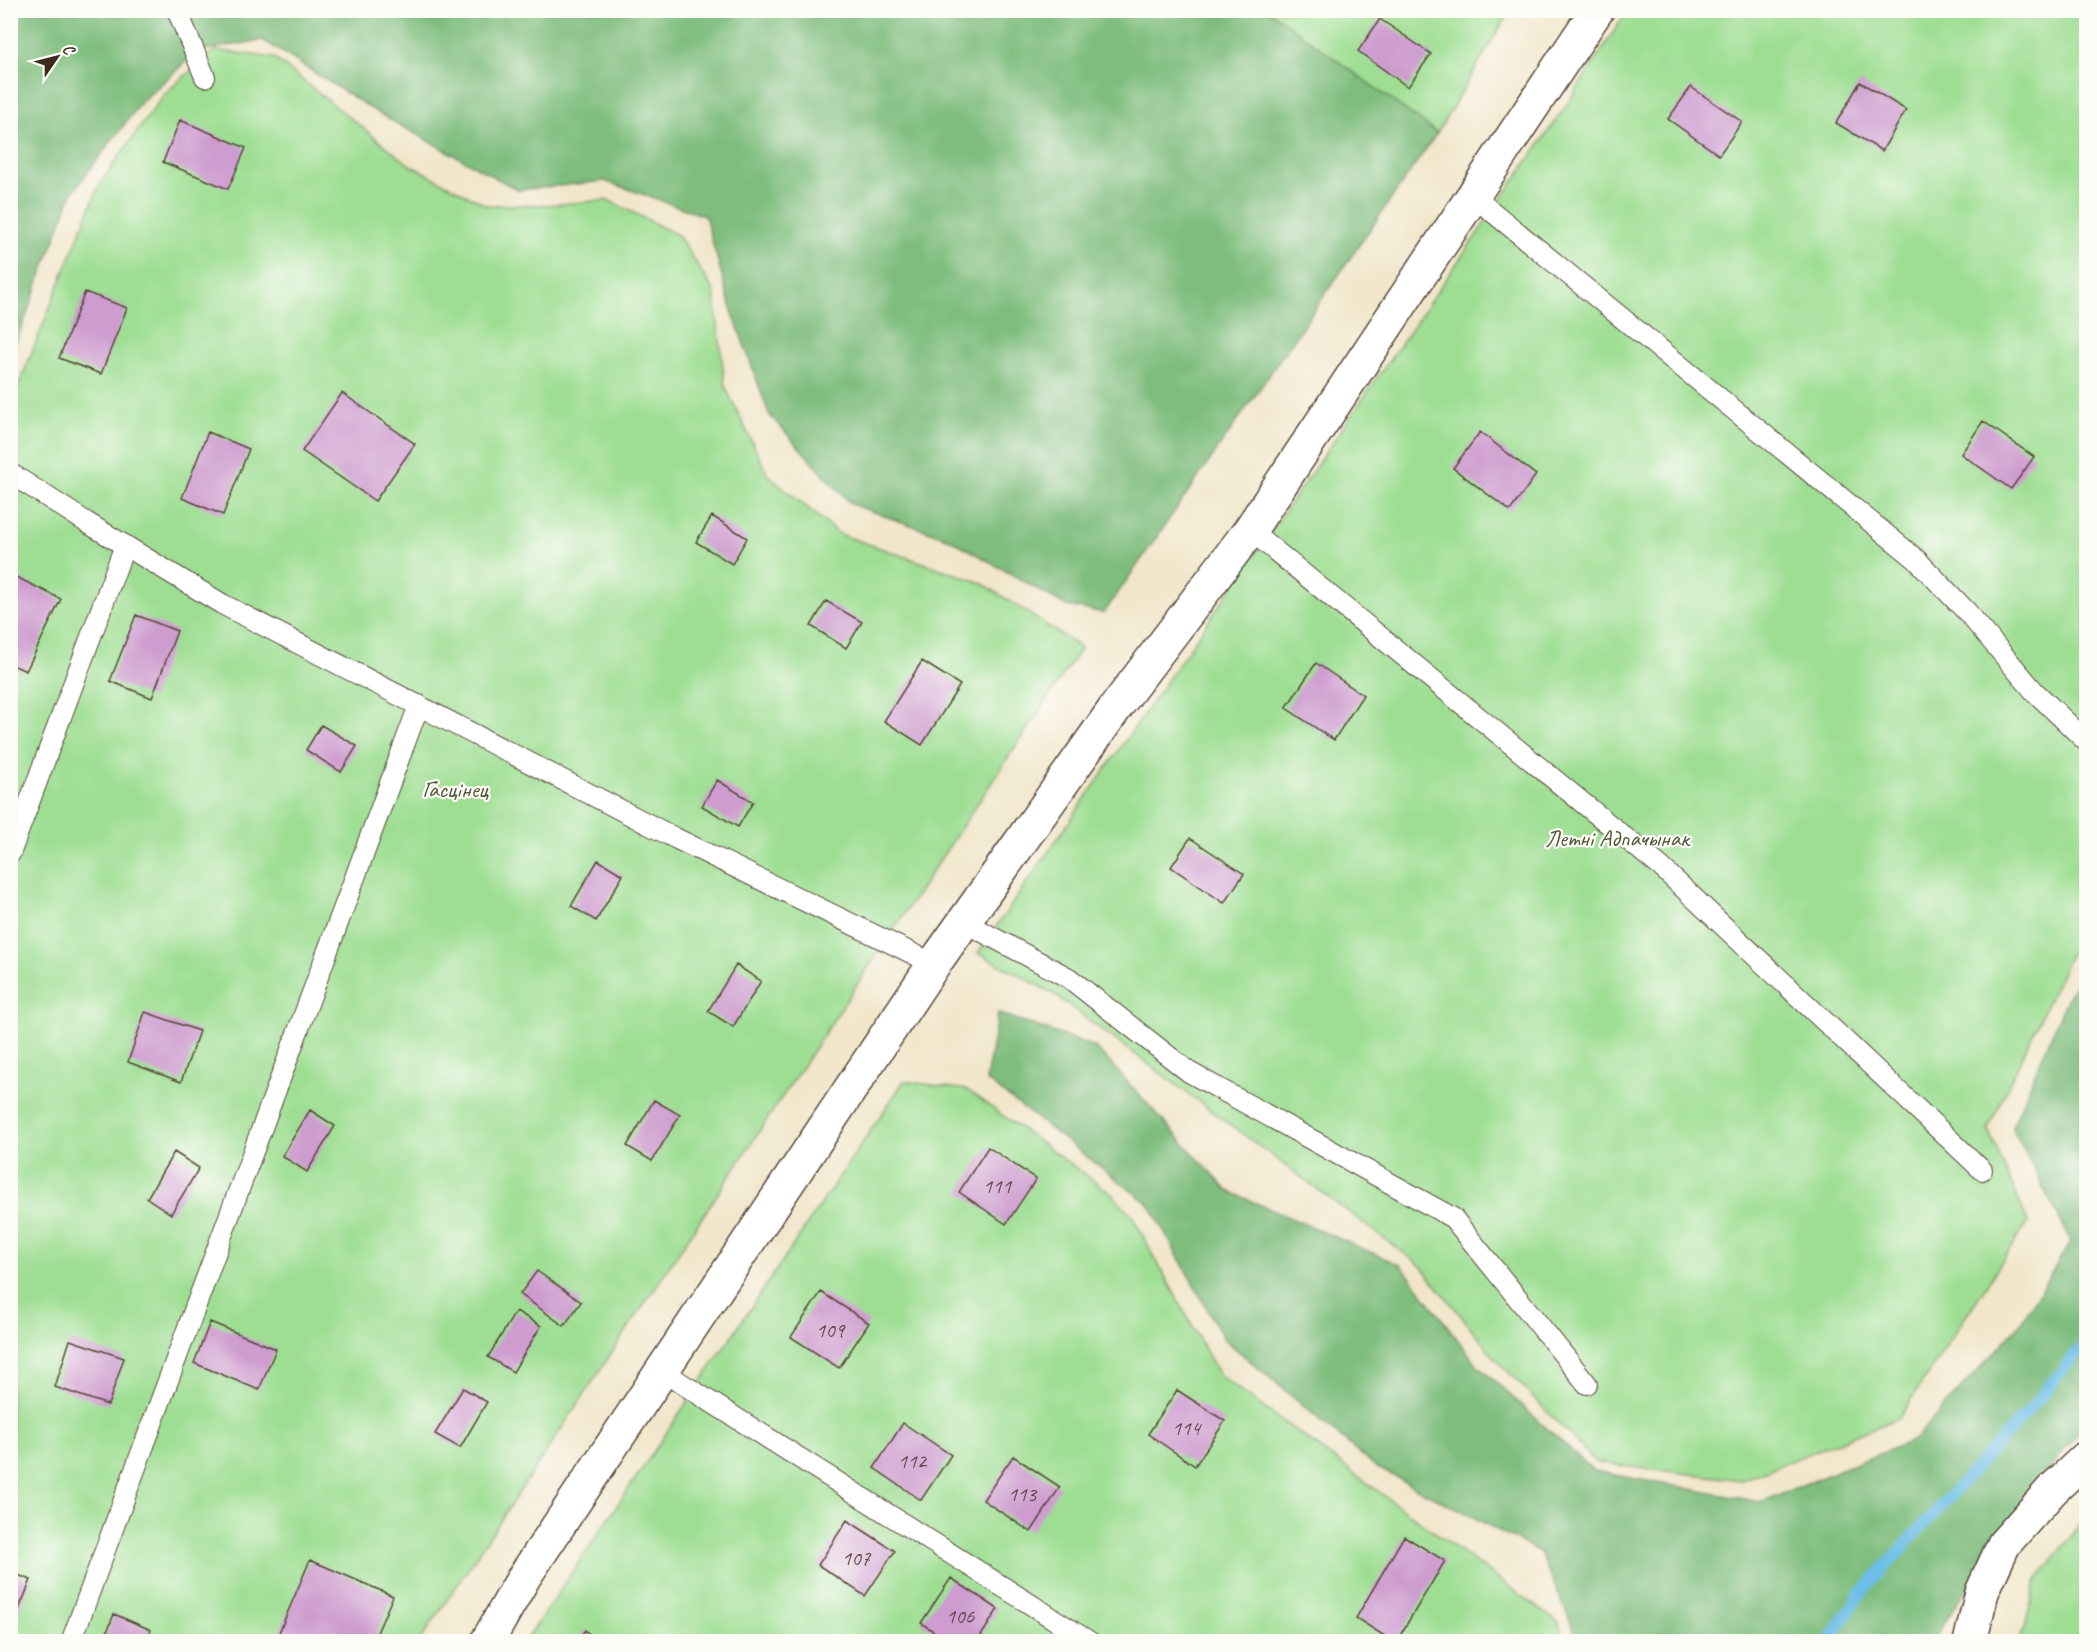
<svg xmlns="http://www.w3.org/2000/svg" width="2097" height="1652" font-family="Caveat,sans-serif">
<style>
.green{fill:#9ede93;stroke:#6c8458;stroke-width:1.5}
.forest{fill:#7ebd7d;stroke:#5c744e;stroke-width:1.5}
.lines{fill:none;stroke-linecap:round;stroke-linejoin:round}
.stream{stroke:#6cbde7;stroke-width:12}
.building{fill:#ce9ccf}
.lane-casing{stroke:#564638;stroke-width:22}
.street-casing{stroke:#564638;stroke-width:36}
.secondary-casing{stroke:#564638;stroke-width:36}
.lane{stroke:#fff;stroke-width:20}
.street{stroke:#fff;stroke-width:33}
.secondary{stroke:#fff;stroke-width:33}
.labels{text-anchor:middle;dominant-baseline:central;stroke-width:4.5;stroke-linejoin:round;paint-order:stroke}
.number-label{font-size:21px;fill:#60464a}
.park-label{font-size:24px;fill:#54573b;stroke:#fdfcf7}
</style>
<rect width="100%" height="100%" fill="#fdfcf7"/>
<filter id="ink" filterUnits="userSpaceOnUse"><feTurbulence type="fractalNoise" baseFrequency=".0167" numOctaves="2"/><feDisplacementMap in="SourceGraphic" scale="12" xChannelSelector="R" yChannelSelector="G"/><feConvolveMatrix kernelMatrix="1 2 1 2 8 2 1 2 1" color-interpolation-filters="sRGB"/></filter>
<filter id="wash" filterUnits="userSpaceOnUse"><feTurbulence type="fractalNoise" baseFrequency=".008" numOctaves="4" result="noise"/><feDisplacementMap in="SourceGraphic" scale="24" xChannelSelector="R" yChannelSelector="G"/><feGaussianBlur stdDeviation="1.35" result="paint"/><feColorMatrix in="noise" values="0 0 0 0 0 0 0 0 0 0 0 0 0 0 0 0 0 1.4 0 .05"/><feComposite in="paint" operator="in"/></filter>
<g filter="url(#wash)">
<rect width="100%" height="100%" fill="#f1e6ca"/>
<path class="green" d="M1269,11H1510L1437,133Z
M1627,11H2086V935L2069,957L1988,1129L2028,1222L1899,1418L1742,1480L1597,1463L1496,1359L1420,1265L1052,993L978,953L1566,106Z
M215,50L274,58L410,165L486,205H547L608,200L678,235L714,291L725,386L768,475L839,534L982,583L1081,648L420,1641H11L10,407L100,183L165,93Z
M904,1081L967,1090L1111,1193L1131,1214L1219,1375L1559,1623L1565,1641L525,1642Z
M2086,1517V1641H2020L2038,1579Z"/>
<path class="forest" d="M11,11H1269L1437,133L1104,613L1067,606L950,539L851,504L769,414L731,308L705,216L605,181L518,190L378,113L263,40L198,51L142,101L72,193L11,356Z
M2086,968V1423L2042,1478L1932,1641H1579L1540,1552L1376,1467L1224,1339L1149,1204L986,1080L998,1013L1095,1047L1228,1191L1401,1265L1478,1366L1594,1471L1760,1502L1914,1440L2020,1324L2071,1241L2012,1127L2071,990Z"/>
<g class="lines">
<path class="stream" d="M1829,1642L1860,1594L2029,1410L2086,1342"/>
</g>
<g id="blocks">
<path class="building" d="M1380,19L1431,54L1408,87L1358,51Z
M1860,82L1906,110L1882,151L1836,123Z
M1691,87L1742,122L1719,155L1668,119Z
M180,120L246,148L228,189L163,162Z
M85,292L127,308L101,374L59,358Z
M342,393L415,444L375,501L302,451Z
M1983,421L2034,457L2011,489L1961,454Z
M208,432L249,449L223,515L182,498Z
M1480,432L1536,475L1510,511L1453,468Z
M712,516L747,538L732,564L696,542Z
M10,574L61,599L26,671L10,664Z
M826,601L862,622L846,648L811,626Z
M136,615L177,631L152,698L110,681Z
M922,661L960,685L922,745L884,721Z
M1316,663L1363,695L1334,740L1286,708Z
M321,725L357,746L341,772L306,750Z
M717,780L753,802L738,827L702,806Z
M1190,838L1244,874L1224,903L1171,867Z
M598,860L623,875L596,921L571,906Z
M736,965L761,981L733,1027L708,1011Z
M145,1012L199,1031L181,1082L128,1062Z
M654,1100L680,1115L652,1161L627,1146Z
M310,1110L335,1126L307,1172L282,1156Z
M988,1147L1036,1179L1006,1224L959,1192Z
M174,1152L199,1168L171,1214L147,1198Z
M537,1271L581,1302L564,1326L520,1294Z
M821,1292L869,1323L839,1368L791,1337Z
M516,1311L541,1326L513,1372L488,1357Z
M210,1322L276,1349L259,1390L194,1363Z
M70,1340L124,1358L108,1405L55,1387Z
M463,1388L487,1402L460,1448L435,1434Z
M1177,1390L1225,1421L1195,1466L1148,1434Z
M903,1423L951,1455L921,1500L874,1468Z
M1013,1456L1060,1487L1031,1532L983,1500Z
M847,1520L895,1551L865,1596L818,1565Z
M1404,1536L1445,1561L1396,1642H1394L1356,1618Z
M310,1560L393,1596L373,1642H275Z
M10,1572L31,1580L14,1621L10,1620Z
M951,1578L998,1609L977,1642H950L921,1623Z
M114,1614L151,1630L146,1642H103Z
M585,1630L598,1642H576Z"/>
</g>
</g>
<g filter="url(#ink)">
<use href="#blocks" fill-opacity="0" stroke="#564638" stroke-width="1.5"/>
<g class="lines">
<defs>
<path id="lane" d="M177,10L205,77
M1473,196L1916,559L1967,612L2034,691L2086,741
M10,473L86,522L222,604L675,838L934,964
M1250,530L1661,867L1982,1170
M10,854L125,545
M964,922L1069,978L1189,1072L1453,1218L1587,1384
M662,1371L1090,1642
M71,1642L419,705"/>
<path id="street" d="M1970,1642L1982,1592L2004,1544L2052,1490L2086,1458"/>
<path id="secondary" d="M487,1642L524,1577L934,964L1116,707L1250,530L1597,10"/>
</defs>
<use href="#lane" class="lane-casing"/>
<use href="#street" class="street-casing"/>
<use href="#secondary" class="secondary-casing"/>
<use href="#lane" class="lane"/>
<use href="#street" class="street"/>
<use href="#secondary" class="secondary"/>
</g>
</g>
<g class="labels">
<g class="number-label">
<text x="997" y="1186">111</text>
<text x="830" y="1330">109</text>
<text x="1186" y="1428">114</text>
<text x="912" y="1461">112</text>
<text x="1022" y="1494">113</text>
<text x="856" y="1558">107</text>
<text x="960" y="1616">106</text>
</g>
<g class="park-label">
<text x="455" y="789">Гасцінец</text>
<text x="1617" y="838">Летні Адпачынак</text>
</g>
</g>
<rect width="2097" height="1652" fill="none" stroke="#fdfcf7" stroke-width="36"/>
<g transform="translate(57 57) rotate(55)" stroke="#fdfcf7" stroke-width="4.5" paint-order="stroke">
<path d="M0-4.5L10 22L0 15L-10 22Z" fill="#3b2a1e"/>
<text y="-9" font-size="16" font-weight="bold" text-anchor="middle" fill="#3b2a1e">С</text>
</g>
</svg>
